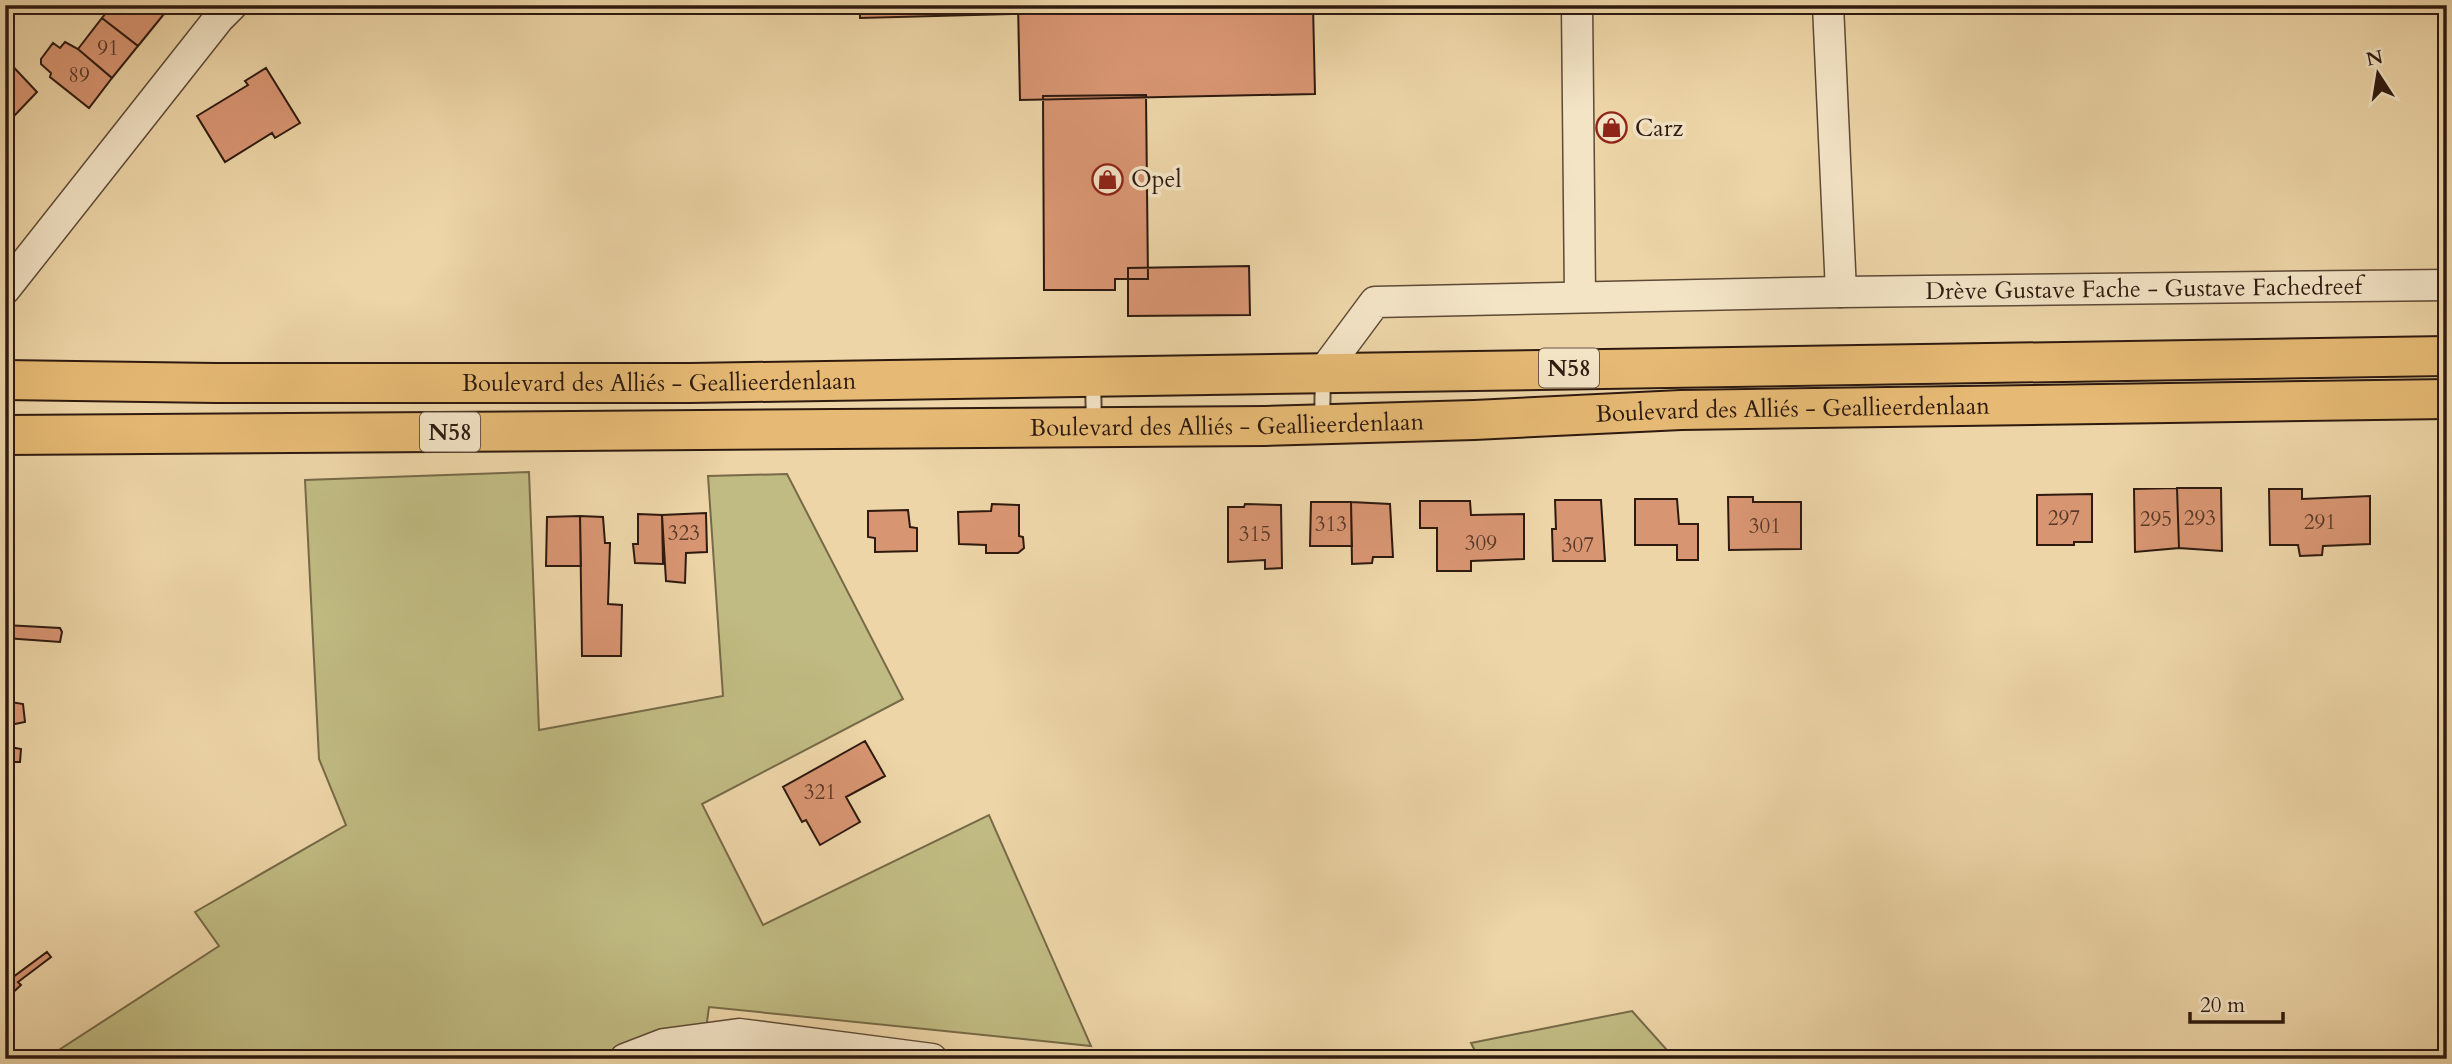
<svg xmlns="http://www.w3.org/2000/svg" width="2452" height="1064" font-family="Cardo,serif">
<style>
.green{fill:#c0bb82;stroke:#776a48;stroke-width:2}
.building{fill:#d89572;stroke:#2e1a0f;stroke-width:2}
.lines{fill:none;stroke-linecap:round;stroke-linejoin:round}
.service-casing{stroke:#5e4935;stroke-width:18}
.minor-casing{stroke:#5e4935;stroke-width:33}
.trunk-casing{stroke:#2e1a0f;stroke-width:42}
.service{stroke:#f3e4c6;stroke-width:14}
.minor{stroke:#f3e4c6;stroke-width:30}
.trunk{stroke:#e6ba74;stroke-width:38}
.labels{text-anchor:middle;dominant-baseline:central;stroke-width:7;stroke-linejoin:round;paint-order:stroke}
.number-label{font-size:21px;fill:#583928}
.shield{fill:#f3e4c6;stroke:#695746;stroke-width:2}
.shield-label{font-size:23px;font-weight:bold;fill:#2e1a0f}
.poi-label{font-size:24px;fill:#2e1a0f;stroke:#f3e4c6;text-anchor:start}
.street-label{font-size:24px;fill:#2e1a0f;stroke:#f3e4c6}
</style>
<rect width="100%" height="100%" fill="#edd5a7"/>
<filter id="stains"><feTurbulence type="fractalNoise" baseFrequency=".00286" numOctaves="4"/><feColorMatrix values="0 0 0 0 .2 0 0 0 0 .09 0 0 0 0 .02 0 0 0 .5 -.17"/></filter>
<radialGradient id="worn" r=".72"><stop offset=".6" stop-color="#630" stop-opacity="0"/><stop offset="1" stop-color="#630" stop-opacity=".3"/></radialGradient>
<path class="green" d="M529,472L539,730L723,696L708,476L787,474L903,699L702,804L763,925L989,815L1091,1046L709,1007L703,1051L704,1059H45L219,946L195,912L346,825L319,759L305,480Z
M1632,1011L1675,1059H1479L1471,1043Z"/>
<path class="building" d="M112,5H154L164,14L138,46L102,18Z
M860,5H1010L1011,14L860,18Z
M1018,5H1313L1315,94L1020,100Z
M102,18L138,46L112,78L78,49Z
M65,42L78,49L112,78L89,108L50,77L51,73L41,64V59L53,43L60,48Z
M5,58L37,92L15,115L5,104Z
M266,68L300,123L275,138L272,133L225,162L197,116L248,85L245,81Z
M1146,95L1148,279H1115V290H1044L1043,96Z
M1249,266L1250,315L1128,316V268Z
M2177,488L2179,548L2135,552L2134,489Z
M2177,488H2221L2222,551L2179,548Z
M2269,489H2302V499L2370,496V544L2323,546L2322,555L2300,556L2298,545H2270Z
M2092,494V542H2074V545H2037V495Z
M1728,497H1753V502H1801V549L1729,550Z
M1635,499H1677L1679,524H1698V560H1677V545H1635Z
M1555,500H1601L1605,561H1553L1552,529H1556Z
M1420,501H1470L1471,515L1524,514V559L1471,561V571H1437V528H1420Z
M1311,502H1351L1352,546H1310Z
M1351,502L1390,504L1393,557H1373L1372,563L1352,564Z
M992,504L1019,505V536L1023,537L1024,548L1018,553H986V545L959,544L958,512L991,511Z
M1245,504L1281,505L1282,568L1265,569V560L1228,562V507H1244Z
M908,510L910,527L917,528V551L875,552V538L868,537V511Z
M706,513L707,552L686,553L685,583L666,581L662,515Z
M638,514L662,515L663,564L635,563L633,544H638Z
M580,516L581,566H546L547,517Z
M580,516L603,517L605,543H610L608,604L622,605L621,656H582Z
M5,625L60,628L62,632L60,642L5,638Z
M5,638H14L11,650L5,649Z
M5,701L23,704L25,722L5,726Z
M865,741L885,776L846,797L860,822L820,845L806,820L802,822L783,787Z
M5,746L21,749L20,762H5Z
M47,952L51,957L18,982L21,985L5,1000V983Z"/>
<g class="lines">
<defs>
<path id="service" d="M1093,378L1094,427
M1322,423L1323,373"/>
<g id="minor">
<path d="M1577,5L1580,297"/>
<path d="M1828,5L1841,292"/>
<path d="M5,289L219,18L232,5"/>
<path id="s1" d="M1323,372L1375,302L1841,292L2447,285"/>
<path d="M625,1059L664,1044L739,1034L932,1059"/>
</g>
<g id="trunk">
<path id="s2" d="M5,380L216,383H690L2447,356"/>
<path id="s3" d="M5,435L1265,426L1474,420L1681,410L2447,399"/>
</g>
</defs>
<use href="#service" class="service-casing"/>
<use href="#minor" class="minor-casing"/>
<use href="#trunk" class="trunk-casing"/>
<use href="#service" class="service"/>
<use href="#minor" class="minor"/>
<use href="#trunk" class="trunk"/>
</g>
<defs>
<symbol id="shop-ring" viewBox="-11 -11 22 22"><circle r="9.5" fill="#f3e4c6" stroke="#8f2418" stroke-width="1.5"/><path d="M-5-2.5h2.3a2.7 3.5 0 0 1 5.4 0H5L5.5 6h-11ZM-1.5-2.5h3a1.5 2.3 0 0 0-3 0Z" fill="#8f2418"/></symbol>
</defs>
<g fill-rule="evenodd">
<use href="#shop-ring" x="1594" y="110" width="35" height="35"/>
<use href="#shop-ring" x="1090" y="162" width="35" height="35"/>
</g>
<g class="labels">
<g class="number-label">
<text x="108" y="48">91</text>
<text x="79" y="75">89</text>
<text x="2064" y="518">297</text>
<text x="2200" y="518">293</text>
<text x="2156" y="519">295</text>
<text x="2320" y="522">291</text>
<text x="1331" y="524">313</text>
<text x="1765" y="526">301</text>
<text x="684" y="533">323</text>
<text x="1255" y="534">315</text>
<text x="1481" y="543">309</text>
<text x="1578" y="545">307</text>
<text x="820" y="792">321</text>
</g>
<g class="shield">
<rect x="1539" y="348.5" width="60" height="39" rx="5"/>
<rect x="420" y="412.5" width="60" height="39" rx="5"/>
</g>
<g class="shield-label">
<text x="1569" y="368">N58</text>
<text x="450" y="432">N58</text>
</g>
<g class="poi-label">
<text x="1635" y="128">Carz</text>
<text x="1131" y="179">Opel</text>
</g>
<g class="street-label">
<text stroke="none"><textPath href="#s1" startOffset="856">Drève Gustave Fache - Gustave Fachedreef</textPath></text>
<text stroke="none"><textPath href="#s2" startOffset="654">Boulevard des Alliés - Geallieerdenlaan</textPath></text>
<text stroke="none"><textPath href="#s3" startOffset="1788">Boulevard des Alliés - Geallieerdenlaan</textPath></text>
<text stroke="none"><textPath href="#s3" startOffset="1222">Boulevard des Alliés - Geallieerdenlaan</textPath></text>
</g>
</g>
<rect width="2452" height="1064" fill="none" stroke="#edd5a7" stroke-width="28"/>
<rect x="7" y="7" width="2438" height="1050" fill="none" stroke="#2e1a0f" stroke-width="3.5"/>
<rect x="14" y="14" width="2424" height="1036" fill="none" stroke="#2e1a0f" stroke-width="2"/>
<g transform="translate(2378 74) rotate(348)" stroke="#f3e4c6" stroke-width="5" paint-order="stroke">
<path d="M0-5L12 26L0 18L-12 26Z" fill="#2e1a0f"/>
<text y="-10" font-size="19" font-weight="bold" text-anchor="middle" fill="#2e1a0f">N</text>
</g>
<path d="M2190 1012v10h93v-10" fill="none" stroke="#2e1a0f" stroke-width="3.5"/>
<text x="2200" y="1012" font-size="21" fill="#2e1a0f" stroke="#f3e4c6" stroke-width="5" paint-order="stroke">20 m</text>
<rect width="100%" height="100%" filter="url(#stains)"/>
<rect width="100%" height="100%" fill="url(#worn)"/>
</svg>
